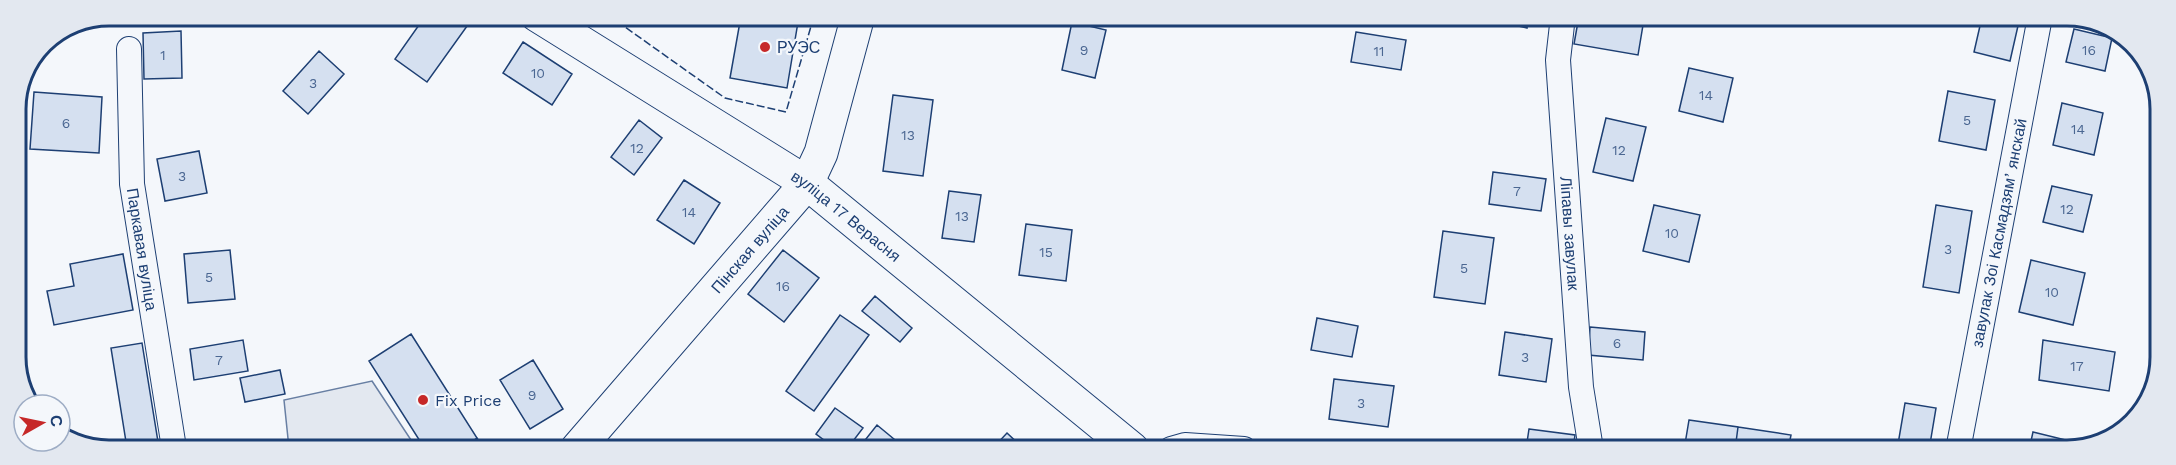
<svg xmlns="http://www.w3.org/2000/svg" width="2176" height="465" font-family="'Work Sans',sans-serif">
<style>
.parking{fill:#e3e8f0;stroke:#687fa3;stroke-width:1.5}
.building{fill:#d5e0f0;stroke:#1d3f73;stroke-width:1.5}
.lines{fill:none;stroke-linecap:round;stroke-linejoin:round}
.street-casing{stroke:#1d3f73;stroke-width:26}
.secondary-casing{stroke:#1d3f73;stroke-width:35}
.street{stroke:#f4f7fb;stroke-width:24}
.secondary{stroke:#f4f7fb;stroke-width:33}
.fence{stroke:#1d3f73;stroke-width:1.5;stroke-dasharray:8 3;stroke-linecap:butt}
.poi-dot{fill:#c62828;stroke:#f4f7fb;stroke-width:2}
.labels{text-anchor:middle;dominant-baseline:central;stroke-width:4.5;stroke-linejoin:round;paint-order:stroke}
.number-label{font-size:14px;fill:#4b6792}
.poi-label{font-size:16px;fill:#1d3f73;stroke:#f4f7fb;text-anchor:start}
.street-label{font-size:16px;fill:#1d3f73;stroke:#f4f7fb}
.rim{fill:none;stroke:#1d3f73;stroke-width:3}
</style>
<rect width="100%" height="100%" fill="#f4f7fb"/>
<path class="parking" d="M372,381L417,449L289,448L284,400Z"/>
<path class="building" d="M426,15H475L427,82L395,59Z
M741,16H799L787,88L730,78Z
M1474,16H1529L1527,28Z
M1579,16H1597L1643,25L1638,55L1574,44Z
M1982,17H2020L2010,61L1974,52Z
M1072,22L1106,30L1095,78L1062,70Z
M2074,29L2112,38L2105,71L2066,62Z
M181,31L182,78L144,79L143,33Z
M1356,32L1406,40L1401,70L1351,62Z
M523,42L572,74L552,105L503,73Z
M319,51L344,74L308,114L283,91Z
M1689,68L1733,78L1723,122L1679,111Z
M1948,91L1995,100L1986,150L1939,141Z
M34,92L102,97L99,153L30,149Z
M893,95L933,100L923,176L883,171Z
M2062,103L2103,113L2094,155L2053,145Z
M1606,118L1646,127L1633,181L1593,172Z
M639,120L662,138L634,175L611,157Z
M199,151L207,193L165,201L157,159Z
M1493,172L1546,179L1541,211L1489,204Z
M684,180L720,203L694,244L657,220Z
M2052,186L2092,195L2083,232L2043,222Z
M949,191L981,195L974,242L942,238Z
M1654,205L1700,215L1689,262L1643,251Z
M1936,205L1972,211L1959,293L1923,287Z
M1026,224L1072,230L1066,281L1019,275Z
M1443,231L1494,238L1485,304L1434,297Z
M230,250L235,299L188,303L184,254Z
M783,250L819,278L784,322L748,294Z
M123,254L133,310L54,325L47,291L74,286L70,264Z
M2031,260L2085,273L2073,325L2019,312Z
M875,296L912,328L900,342L862,311Z
M840,315L869,335L814,411L786,391Z
M1317,318L1358,326L1352,357L1311,350Z
M1590,327L1645,332L1643,360L1588,355Z
M1505,332L1552,339L1546,382L1499,375Z
M411,334L477,438L461,449H425L369,361Z
M243,340L248,371L194,380L190,349Z
M2043,340L2115,352L2109,391L2039,380Z
M142,343L159,448H127L111,348Z
M533,360L563,409L530,429L500,380Z
M280,370L285,394L245,402L240,378Z
M1334,379L1394,386L1388,427L1329,419Z
M1905,403L1936,408L1929,450H1897Z
M835,408L863,428L847,449H836L816,434Z
M1689,420L1738,427L1735,450H1684Z
M877,425L906,449H858Z
M1738,427L1791,435L1788,450H1735Z
M1529,429L1575,435L1573,449H1526Z
M2033,432L2078,443L2076,449L2029,450Z
M1007,433L1024,449H992Z
M477,438L484,449H461Z"/>
<g class="lines">
<defs>
<g id="street">
<path id="s1" d="M1563,16L1558,60L1581,387L1591,449"/>
<path id="s2" d="M129,49L132,184L174,448"/>
<path d="M1171,449L1185,445L1244,449"/>
<path d="M1958,450L2040,17"/>
</g>
<g id="secondary">
<path id="s3" d="M537,15L807,183L1132,449"/>
<path id="s4" d="M577,449L807,183L821,153L858,16"/>
</g>
</defs>
<use href="#street" class="street-casing"/>
<use href="#secondary" class="secondary-casing"/>
<use href="#street" class="street"/>
<use href="#secondary" class="secondary"/>
<path class="fence" d="M608,15L725,98L786,112L814,16"/>
</g>
<g class="poi-dot">
<circle cx="765" cy="47" r="6"/>
<circle cx="423" cy="400" r="6"/>
</g>
<g class="labels">
<g class="number-label">
<text x="1084" y="50">9</text>
<text x="2089" y="50">16</text>
<text x="1379" y="51">11</text>
<text x="163" y="55">1</text>
<text x="538" y="73">10</text>
<text x="313" y="83">3</text>
<text x="1706" y="95">14</text>
<text x="1967" y="120">5</text>
<text x="66" y="123">6</text>
<text x="2078" y="129">14</text>
<text x="908" y="135">13</text>
<text x="637" y="148">12</text>
<text x="1619" y="150">12</text>
<text x="182" y="176">3</text>
<text x="1517" y="191">7</text>
<text x="2067" y="209">12</text>
<text x="689" y="212">14</text>
<text x="962" y="216">13</text>
<text x="1672" y="233">10</text>
<text x="1948" y="249">3</text>
<text x="1046" y="252">15</text>
<text x="1464" y="268">5</text>
<text x="209" y="277">5</text>
<text x="783" y="286">16</text>
<text x="2052" y="292">10</text>
<text x="1617" y="343">6</text>
<text x="1525" y="357">3</text>
<text x="219" y="360">7</text>
<text x="2077" y="366">17</text>
<text x="532" y="395">9</text>
<text x="1361" y="403">3</text>
</g>
<g class="poi-label">
<text x="777" y="47">РУЭС</text>
<text x="435" y="400">Fix Price</text>
</g>
<g class="street-label">
<text stroke="none"><textPath href="#s3" startOffset="369">вуліца 17 Верасня</textPath></text>
<text stroke="none"><textPath href="#s1" startOffset="218">Ліпавы завулак</textPath></text>
<text transform="translate(1999 233) rotate(-79)">завулак Зоі Касмадзямʼянскай</text>
<text stroke="none"><textPath href="#s2" startOffset="201">Паркавая вуліца</textPath></text>
<text stroke="none"><textPath href="#s4" startOffset="264">Пінская вуліца</textPath></text>
</g>
</g>
<path d="M0 0H2176V465H0ZM109 26H2067A83 83 0 0 1 2150 109V357A83 83 0 0 1 2067 440H109A83 83 0 0 1 26 357V109A83 83 0 0 1 109 26Z" fill="#e3e8f0" fill-rule="evenodd"/>
<path class="rim" d="M109 26H2067A83 83 0 0 1 2150 109V357A83 83 0 0 1 2067 440H109A83 83 0 0 1 26 357V109A83 83 0 0 1 109 26Z"/>
<g transform="translate(42 423) rotate(81)"><circle r="28" fill="#f4f7fb" stroke="#9eadc5" stroke-width="1.5"/>
<path d="M0-4.5L10 22L0 15L-10 22Z" fill="#c62828"/>
<text y="-9" font-size="16" font-weight="bold" text-anchor="middle" fill="#1d3f73">С</text>
</g>
</svg>
